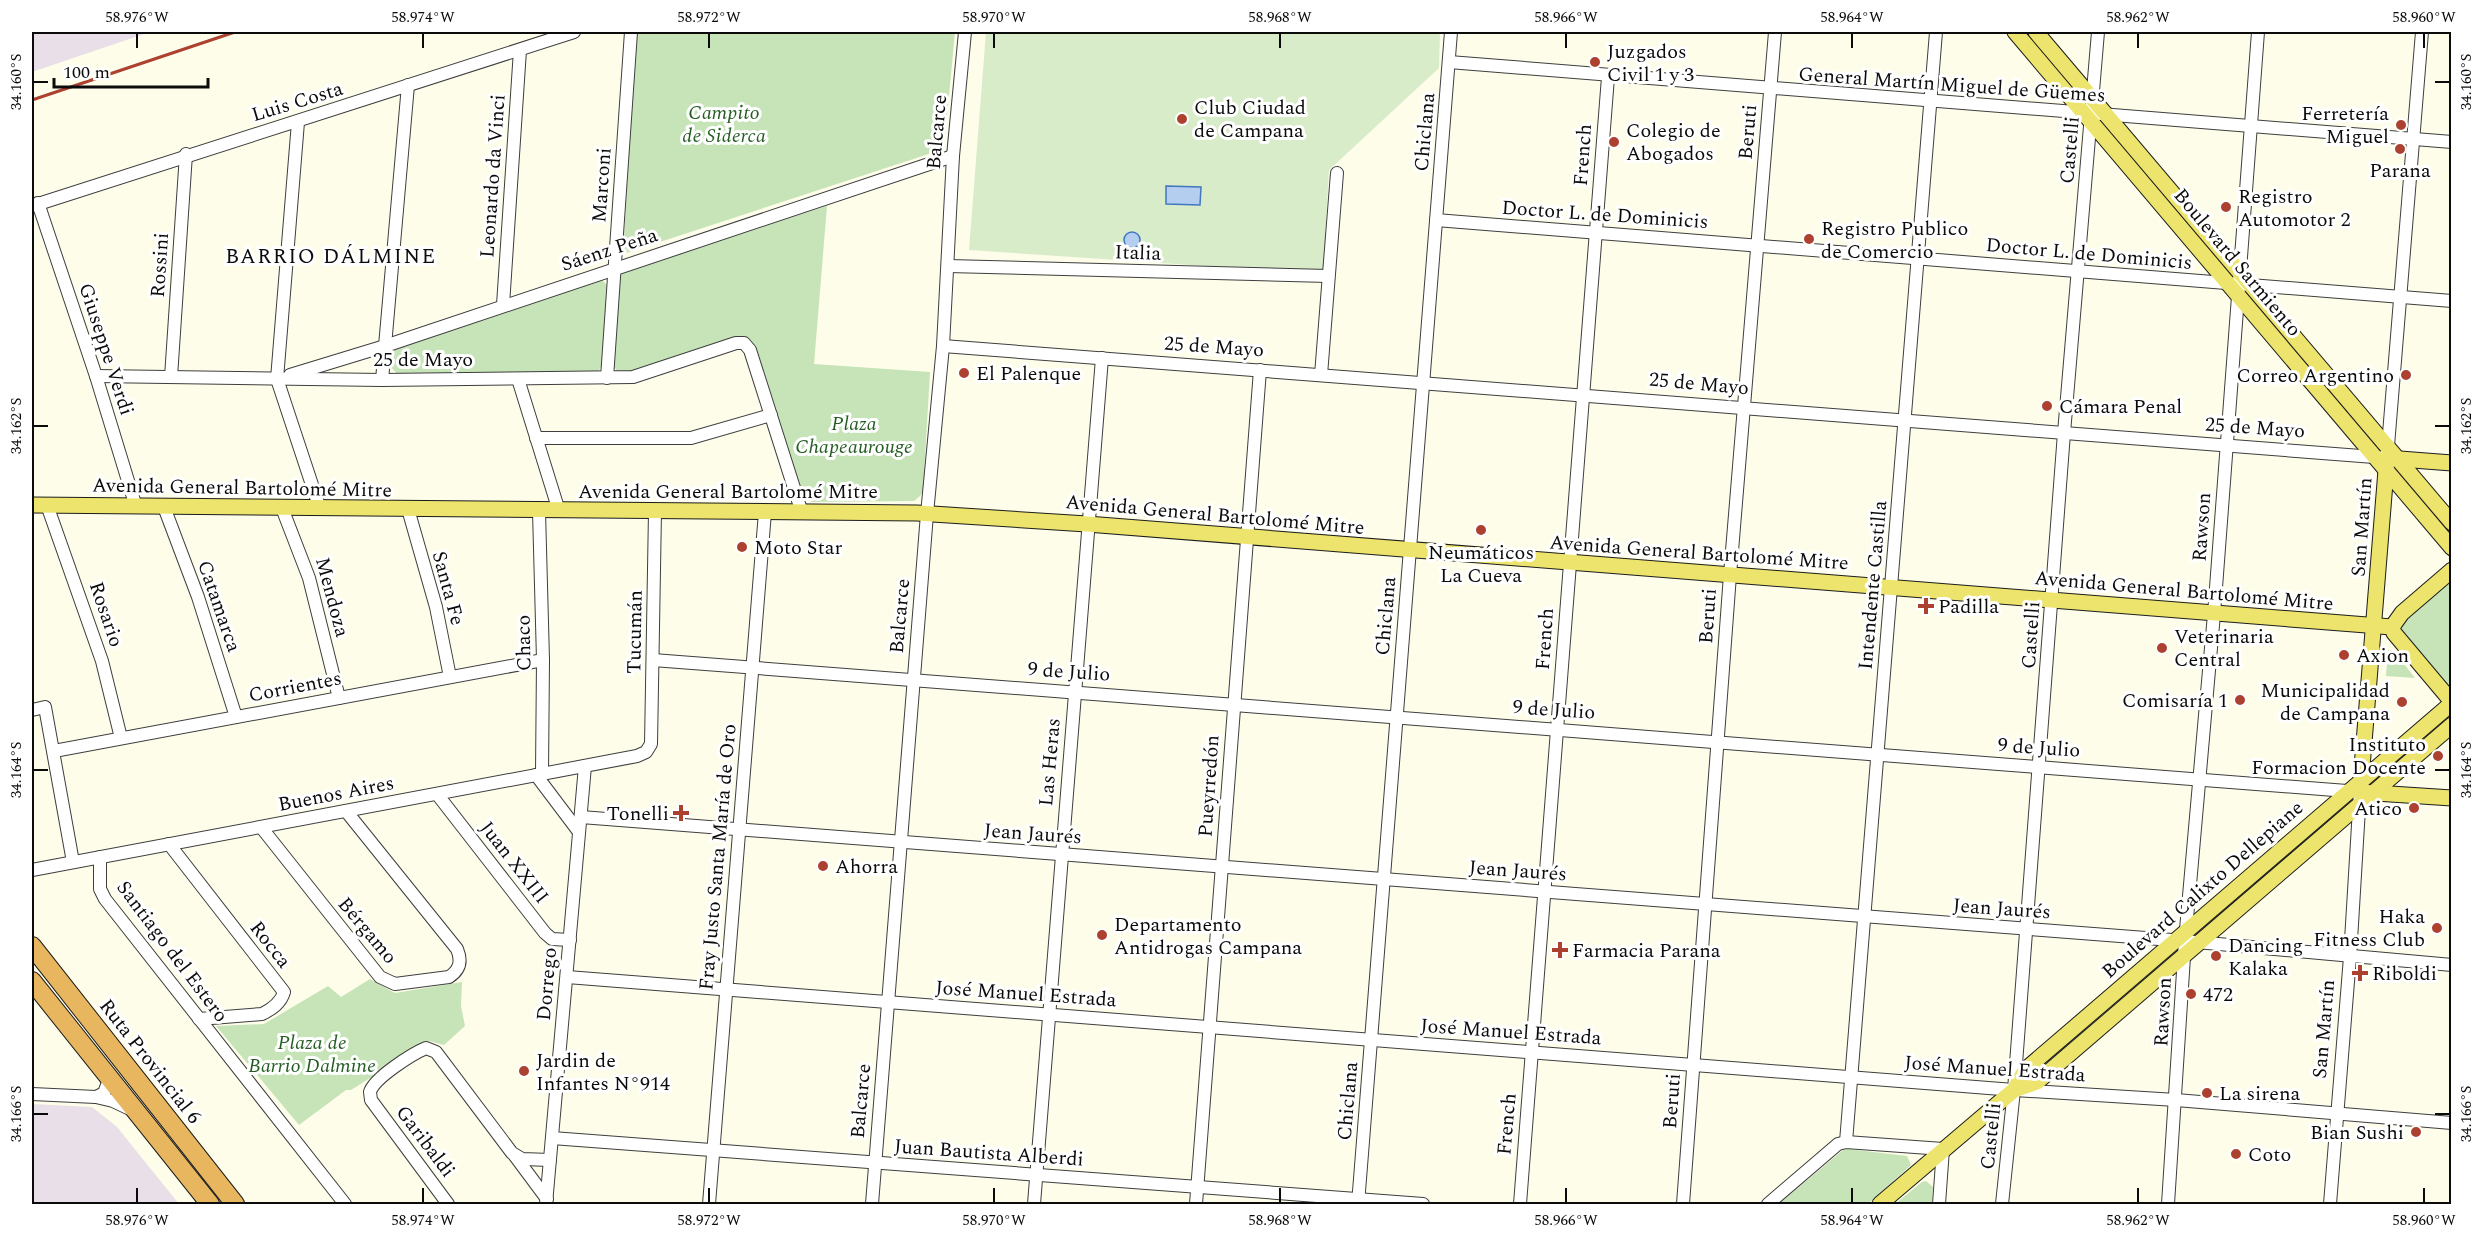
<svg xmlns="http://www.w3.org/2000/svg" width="2483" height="1236" viewBox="0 0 2483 1236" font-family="Spectral,serif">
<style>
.industrial{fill:#e9dfe8}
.green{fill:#c7e4b8}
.pitch{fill:#d9ecc9}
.water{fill:#b4cef0;stroke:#4277c0;stroke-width:1.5}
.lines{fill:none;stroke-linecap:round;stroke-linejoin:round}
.minor-casing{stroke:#3e3e3e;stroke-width:14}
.major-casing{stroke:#1c1c1c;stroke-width:17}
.highway-casing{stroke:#1c1c1c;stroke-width:20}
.minor{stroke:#fff;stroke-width:12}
.major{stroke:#ece46c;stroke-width:15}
.highway{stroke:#e7b65f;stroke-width:18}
.rail{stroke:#ad4130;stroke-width:3}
.ticks{fill:none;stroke:#0b0b0b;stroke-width:2}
.poi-dot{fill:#ad4130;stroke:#fff;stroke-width:2}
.labels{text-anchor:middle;stroke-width:6;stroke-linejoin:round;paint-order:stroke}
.poi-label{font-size:20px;fill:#0b0b0b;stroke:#fff;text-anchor:start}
.street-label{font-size:20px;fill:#0b0b0b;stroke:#fff}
.park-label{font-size:20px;font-style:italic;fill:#245c22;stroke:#fff}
.neighbourhood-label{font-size:21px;letter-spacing:1.5px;fill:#0b0b0b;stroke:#fff}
.neatline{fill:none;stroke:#0b0b0b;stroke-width:2}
.ticks-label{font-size:15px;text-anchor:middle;fill:#0b0b0b}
</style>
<rect width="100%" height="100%" fill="#fdfdea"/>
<!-- industrial -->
<g class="industrial">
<path d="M 32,32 L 150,32 L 32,72 Z"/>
<path d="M 32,1104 L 92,1107 L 117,1127 L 179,1204 L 32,1204 Z"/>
</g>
<!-- green -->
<g class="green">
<path d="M 636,32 L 955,32 L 944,149 L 623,254 Z"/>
<path d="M 2109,128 L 2223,262 L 2222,264 L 2220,265 L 2106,131 Z"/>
<path d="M 827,206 L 814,364 L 930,372 L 923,491 L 920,496 L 914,501 L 811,502 L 800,488 L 757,349 L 751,342 L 744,338 L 634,373 L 620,374 L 613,366 L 620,274 L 627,269 Z"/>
<path d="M 601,279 L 609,287 L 603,363 L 598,372 L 398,374 C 389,368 388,360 393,350 Z"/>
<path d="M 2257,302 L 2371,437 L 2370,439 L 2368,439 L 2254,305 Z"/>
<path d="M 2451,580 L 2451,694 L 2404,635 L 2401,628 L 2403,622 Z"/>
<path d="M 2388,650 L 2393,650 L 2415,678 L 2386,676 Z"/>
<path d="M 2328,815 L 2333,821 L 2212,926 L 2207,920 Z"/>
<path d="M 2154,965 L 2160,971 L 2053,1064 L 2048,1057 Z"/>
<path d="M 370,979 L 395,993 L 462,982 L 461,1006 L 465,1026 L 444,1045 L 429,1041 L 351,1090 L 346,1090 L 299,1125 L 216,1026 L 264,1024 L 328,986 L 341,997 Z"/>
<path d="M 1848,1149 L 1907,1156 L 1911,1165 L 1868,1204 L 1779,1204 L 1843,1150 Z"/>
<path d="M 1926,1181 L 1933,1187 L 1932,1204 L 1895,1204 L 1922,1182 Z"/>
</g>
<!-- pitch -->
<path class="pitch" d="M 986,32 L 1440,32 L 1439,68 L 1329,170 L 1323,274 L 969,250 Z"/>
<!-- water -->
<g class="water">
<path d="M 1166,186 L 1201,187 L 1200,205 L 1166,204 Z"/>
<circle cx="1132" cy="240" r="8"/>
</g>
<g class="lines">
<defs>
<g id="minor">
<path d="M 1449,62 L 2452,142"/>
<path d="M 298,122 L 277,379 L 320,509"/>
<path d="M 38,203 L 96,376 L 136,507"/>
<path d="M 32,206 L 574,32"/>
<path d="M 1436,220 L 2452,301"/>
<path d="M 948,266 L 1328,276"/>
<path d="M 503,305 L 520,50"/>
<path d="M 943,346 L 2387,458 L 2422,32"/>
<path d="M 290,375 L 385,346 L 953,156"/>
<path d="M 1321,375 L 1337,173"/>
<path d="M 96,376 L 382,380 L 633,377 L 736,343 L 744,343 L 750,350 L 802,513"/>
<path d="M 171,377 L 186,154"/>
<path d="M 607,378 L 631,32"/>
<path d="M 518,379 L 559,511"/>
<path d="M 382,380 L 408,85"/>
<path d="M 536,438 L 691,438 L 771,415"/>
<path d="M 47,505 L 102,661 L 121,738"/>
<path d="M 164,507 L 198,597 L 236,717"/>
<path d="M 282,508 L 309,578 L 339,698"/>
<path d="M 408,509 L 436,607 L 450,677"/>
<path d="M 539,511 L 543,660 L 542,774"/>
<path d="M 653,660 L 2360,792 L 2350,957 L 2330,1204"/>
<path d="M 32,710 L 45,707 L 73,862"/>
<path d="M 54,751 L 543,660"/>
<path d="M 536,775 L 579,832"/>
<path d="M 437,794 L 545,933 L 552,939 L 570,940"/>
<path d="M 581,817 L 2185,941 L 2452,965"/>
<path d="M 261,827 L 380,977 L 395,984 L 449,977 C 460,970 462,961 457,949 L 346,811"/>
<path d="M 169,844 L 284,992 C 281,1003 272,1009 262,1014 L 199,1019"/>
<path d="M 100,857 L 100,889 L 105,899 L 345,1204"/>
<path d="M 32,870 L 637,756 L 646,752 L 651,744 L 655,511"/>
<path d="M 567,977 L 2014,1090 L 2176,1100 L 2452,1123"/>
<path d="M 32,1094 L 96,1097 L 104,1093 L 110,1077"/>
<path d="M 96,1097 L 113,1101 L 132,1110"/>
<path d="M 552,1138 L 1423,1204"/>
<path d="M 1846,1142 L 1936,32"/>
<path d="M 515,1156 L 547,1199"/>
<path d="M 448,1204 L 371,1100 L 370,1092 C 374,1078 412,1054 426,1048 L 436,1052 L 512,1153 L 522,1159 L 550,1160"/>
<path d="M 546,1204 L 585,766"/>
<path d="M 709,1204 L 765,512"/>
<path d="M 872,1204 L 927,514 L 943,346 L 953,156 L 965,32"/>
<path d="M 1034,1204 L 1102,358"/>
<path d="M 1196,1204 L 1260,370"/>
<path d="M 1358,1204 L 1451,32"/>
<path d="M 1520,1204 L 1608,77"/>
<path d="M 1683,1204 L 1730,575 L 1775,32"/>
<path d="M 1768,1204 L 1838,1144 L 1846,1142 L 1943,1149 L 1939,1204"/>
<path d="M 2002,1204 L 2014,1090 L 2064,433 L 2098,32"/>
<path d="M 2168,1204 L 2185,941 L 2214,614 L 2258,32"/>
</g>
<g id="major">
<path d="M 2015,32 L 2452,548"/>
<path d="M 2036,32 L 2452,523"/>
<path d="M 2452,463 L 2387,458 L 2360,792 L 2452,798"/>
<path d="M 32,505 L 917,513 L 1087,524 L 2392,627"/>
<path d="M 2452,570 L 2402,613 L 2392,627 L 2394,633 L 2452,702"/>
<path d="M 2014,1090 L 2037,1082 L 2452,725"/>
<path d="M 1880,1204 L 2014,1090 L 2025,1070 L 2452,703"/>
</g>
<g id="highway">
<path d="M 32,946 L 235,1204"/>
<path d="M 32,981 L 210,1204"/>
</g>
</defs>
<!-- minor casing -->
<use href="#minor" class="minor-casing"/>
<!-- major casing -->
<use href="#major" class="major-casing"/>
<!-- highway casing -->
<use href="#highway" class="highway-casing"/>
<!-- minor -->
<use href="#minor" class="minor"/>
<!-- major -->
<use href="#major" class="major"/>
<!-- highway -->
<use href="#highway" class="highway"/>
<!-- rail -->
<path class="rail" d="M 32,100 L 235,32"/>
</g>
<!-- ticks -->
<path class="ticks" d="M 137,33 L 137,48M 423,33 L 423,48M 709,33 L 709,48M 994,33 L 994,48M 1280,33 L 1280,48M 1566,33 L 1566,48M 1852,33 L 1852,48M 2138,33 L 2138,48M 2424,33 L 2424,48M 33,82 L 48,82M 2435,82 L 2450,82M 33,426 L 48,426M 2435,426 L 2450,426M 33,770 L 48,770M 2435,770 L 2450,770M 33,1114 L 48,1114M 2435,1114 L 2450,1114M 137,1188 L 137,1203M 423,1188 L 423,1203M 709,1188 L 709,1203M 994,1188 L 994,1203M 1280,1188 L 1280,1203M 1566,1188 L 1566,1203M 1852,1188 L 1852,1203M 2138,1188 L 2138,1203M 2424,1188 L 2424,1203"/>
<!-- markers -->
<g class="poi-dot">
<circle cx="1595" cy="62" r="6"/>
<circle cx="1182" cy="119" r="6"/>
<circle cx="2401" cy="125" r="6"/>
<circle cx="1614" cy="142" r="6"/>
<circle cx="2400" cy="149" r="6"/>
<circle cx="2226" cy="207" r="6"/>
<circle cx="1809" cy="239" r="6"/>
<circle cx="964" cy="373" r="6"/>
<circle cx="2406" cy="375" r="6"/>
<circle cx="2047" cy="406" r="6"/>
<circle cx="1481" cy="530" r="6"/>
<circle cx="742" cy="547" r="6"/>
<path d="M1923 597h6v6h6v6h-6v6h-6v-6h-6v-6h6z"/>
<circle cx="2162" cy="648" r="6"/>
<circle cx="2344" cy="655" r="6"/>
<circle cx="2240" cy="700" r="6"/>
<circle cx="2402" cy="702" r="6"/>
<circle cx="2438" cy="756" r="6"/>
<circle cx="2414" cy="808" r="6"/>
<path d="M678 804h6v6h6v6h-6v6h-6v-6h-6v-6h6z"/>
<circle cx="823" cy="866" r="6"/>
<circle cx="2437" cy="928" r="6"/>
<circle cx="1102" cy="935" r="6"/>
<path d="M1557 941h6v6h6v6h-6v6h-6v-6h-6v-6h6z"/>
<circle cx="2216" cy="956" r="6"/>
<path d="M2357 964h6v6h6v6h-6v6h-6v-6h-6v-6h6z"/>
<circle cx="2191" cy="994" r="6"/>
<circle cx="524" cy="1071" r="6"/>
<circle cx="2207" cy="1093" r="6"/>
<circle cx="2416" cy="1132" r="6"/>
<circle cx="2236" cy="1154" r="6"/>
</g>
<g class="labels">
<!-- poi labels -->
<g class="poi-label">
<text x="1607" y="58">Juzgados<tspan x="1607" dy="23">Civil 1 y 3</tspan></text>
<text x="1194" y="114">Club Ciudad<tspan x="1194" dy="23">de Campana</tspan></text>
<text x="2389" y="120" text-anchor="end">Ferretería<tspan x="2389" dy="23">Miguel</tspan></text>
<text x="1626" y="137">Colegio de<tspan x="1626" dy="23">Abogados</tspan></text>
<text x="2400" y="177" text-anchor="middle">Parana</text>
<text x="2238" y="203">Registro<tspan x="2238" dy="23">Automotor 2</tspan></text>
<text x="1821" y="235">Registro Publico<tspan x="1821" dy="23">de Comercio</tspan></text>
<text x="976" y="380">El Palenque</text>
<text x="2394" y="382" text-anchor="end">Correo Argentino</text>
<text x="2059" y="413">Cámara Penal</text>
<text x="754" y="554">Moto Star</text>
<text x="1481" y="559" text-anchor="middle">Neumáticos<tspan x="1481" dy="23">La Cueva</tspan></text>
<text x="1938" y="613">Padilla</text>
<text x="2174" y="643">Veterinaria<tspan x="2174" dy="23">Central</tspan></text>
<text x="2356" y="662">Axion</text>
<text x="2390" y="697" text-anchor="end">Municipalidad<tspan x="2390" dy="23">de Campana</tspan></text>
<text x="2228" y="707" text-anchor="end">Comisaría 1</text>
<text x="2426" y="751" text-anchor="end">Instituto<tspan x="2426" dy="23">Formacion Docente</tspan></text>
<text x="2402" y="815" text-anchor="end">Atico</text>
<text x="669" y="820" text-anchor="end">Tonelli</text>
<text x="835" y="873">Ahorra</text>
<text x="2425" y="923" text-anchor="end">Haka<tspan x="2425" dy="23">Fitness Club</tspan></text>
<text x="1114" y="931">Departamento<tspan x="1114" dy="23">Antidrogas Campana</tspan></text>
<text x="2228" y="952">Dancing<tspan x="2228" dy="23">Kalaka</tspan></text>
<text x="1572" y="957">Farmacia Parana</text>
<text x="2372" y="980">Riboldi</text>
<text x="2203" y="1001">472</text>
<text x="536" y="1067">Jardin de<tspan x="536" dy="23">Infantes N°914</tspan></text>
<text x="2219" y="1100">La sirena</text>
<text x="2404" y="1139" text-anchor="end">Bian Sushi</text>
<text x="2248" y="1161">Coto</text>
</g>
<!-- street labels -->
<g class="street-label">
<text transform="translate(1952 84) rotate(4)" y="7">General Martín Miguel de Güemes</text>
<text transform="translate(297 101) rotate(-17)" y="7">Luis Costa</text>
<text transform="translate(936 132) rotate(-85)" y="7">Balcarce</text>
<text transform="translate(1424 132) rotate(-85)" y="7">Chiclana</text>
<text transform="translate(1747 132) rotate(-85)" y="7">Beruti</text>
<text transform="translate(2069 150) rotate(-85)" y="7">Castelli</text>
<text transform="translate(1582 155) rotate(-86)" y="7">French</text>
<text transform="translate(492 176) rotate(-86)" y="7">Leonardo da Vinci</text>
<text transform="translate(601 185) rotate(-86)" y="7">Marconi</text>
<text transform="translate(1605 214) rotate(4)" y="7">Doctor L. de Dominicis</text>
<text transform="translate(609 249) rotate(-18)" y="7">Sáenz Peña</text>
<text transform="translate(1138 252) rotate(2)" y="7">Italia</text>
<text transform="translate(2089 253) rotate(5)" y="7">Doctor L. de Dominicis</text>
<text transform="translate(2238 262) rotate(50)" y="7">Boulevard Sarmiento</text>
<text transform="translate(159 265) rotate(-86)" y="7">Rossini</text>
<text transform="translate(1214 346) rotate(4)" y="7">25 de Mayo</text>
<text transform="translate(107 349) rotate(72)" y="7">Giuseppe Verdi</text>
<text x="423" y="366">25 de Mayo</text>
<text transform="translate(1699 383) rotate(5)" y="7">25 de Mayo</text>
<text transform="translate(2255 427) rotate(4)" y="7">25 de Mayo</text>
<text transform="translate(242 487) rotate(1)" y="7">Avenida General Bartolomé Mitre</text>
<text x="728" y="498">Avenida General Bartolomé Mitre</text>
<text transform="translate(1215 514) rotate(5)" y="7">Avenida General Bartolomé Mitre</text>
<text transform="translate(2201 527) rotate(-86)" y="7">Rawson</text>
<text transform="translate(2361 527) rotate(-86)" y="7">San Martín</text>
<text transform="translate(1699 552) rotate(4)" y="7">Avenida General Bartolomé Mitre</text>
<text transform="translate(1872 585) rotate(-85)" y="7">Intendente Castilla</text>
<text transform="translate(449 588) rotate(75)" y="7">Santa Fe</text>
<text transform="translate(2184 590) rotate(5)" y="7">Avenida General Bartolomé Mitre</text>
<text transform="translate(333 597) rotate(75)" y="7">Mendoza</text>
<text transform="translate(220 606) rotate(71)" y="7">Catamarca</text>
<text transform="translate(107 614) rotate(71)" y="7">Rosario</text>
<text transform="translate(899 616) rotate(-85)" y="7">Balcarce</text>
<text transform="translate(1385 616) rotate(-85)" y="7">Chiclana</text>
<text transform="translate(1707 616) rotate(-86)" y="7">Beruti</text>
<text transform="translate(634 632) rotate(-89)" y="7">Tucumán</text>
<text transform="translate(2030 635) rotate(-86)" y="7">Castelli</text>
<text transform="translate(1544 639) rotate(-86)" y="7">French</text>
<text transform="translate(523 643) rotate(-91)" y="7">Chaco</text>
<text transform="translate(1069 671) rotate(4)" y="7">9 de Julio</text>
<text transform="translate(295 686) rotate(-11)" y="7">Corrientes</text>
<text transform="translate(1554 709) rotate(4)" y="7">9 de Julio</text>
<text transform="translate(2039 747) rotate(4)" y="7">9 de Julio</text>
<text transform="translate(1049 762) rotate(-85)" y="7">Las Heras</text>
<text transform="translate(1208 786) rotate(-86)" y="7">Pueyrredón</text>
<text transform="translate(336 793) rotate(-11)" y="7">Buenos Aires</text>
<text transform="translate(1033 833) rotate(4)" y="7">Jean Jaurés</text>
<text transform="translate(717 857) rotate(-85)" y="7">Fray Justo Santa María de Oro</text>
<text transform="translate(515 862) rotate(52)" y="7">Juan XXIII</text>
<text transform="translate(1518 870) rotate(4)" y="7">Jean Jaurés</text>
<text transform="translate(2202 889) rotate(-41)" y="7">Boulevard Calixto Dellepiane</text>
<text transform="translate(2002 908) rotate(4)" y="7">Jean Jaurés</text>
<text transform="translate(368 930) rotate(50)" y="7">Bérgamo</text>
<text transform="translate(271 944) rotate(52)" y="7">Rocca</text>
<text transform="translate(173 951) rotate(53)" y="7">Santiago del Estero</text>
<text transform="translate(546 984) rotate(-85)" y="7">Dorrego</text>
<text transform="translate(1026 993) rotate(4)" y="7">José Manuel Estrada</text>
<text transform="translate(2162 1012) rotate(-87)" y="7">Rawson</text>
<text transform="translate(2323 1029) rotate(-85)" y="7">San Martín</text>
<text transform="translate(1511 1031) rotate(4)" y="7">José Manuel Estrada</text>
<text transform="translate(151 1061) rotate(52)" y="7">Ruta Provincial 6</text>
<text transform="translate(1995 1068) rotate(4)" y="7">José Manuel Estrada</text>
<text transform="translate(860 1101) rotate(-85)" y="7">Balcarce</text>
<text transform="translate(1347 1101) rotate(-85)" y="7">Chiclana</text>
<text transform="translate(1671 1101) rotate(-86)" y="7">Beruti</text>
<text transform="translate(1506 1124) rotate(-85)" y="7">French</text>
<text transform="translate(1990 1136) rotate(-84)" y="7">Castelli</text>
<text transform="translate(426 1141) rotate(53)" y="7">Garibaldi</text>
<text transform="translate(989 1152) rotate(4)" y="7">Juan Bautista Alberdi</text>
</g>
<!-- park labels -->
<g class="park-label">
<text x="724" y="119">Campito<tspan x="724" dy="23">de Siderca</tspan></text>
<text x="854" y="430">Plaza<tspan x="854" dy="23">Chapeaurouge</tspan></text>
<text x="312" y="1049">Plaza de<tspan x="312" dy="23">Barrio Dalmine</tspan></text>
</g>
<!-- neighbourhood labels -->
<g class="neighbourhood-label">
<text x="331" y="263">BARRIO DÁLMINE</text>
</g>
</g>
<!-- border -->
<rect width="2483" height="1236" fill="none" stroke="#ffffff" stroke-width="66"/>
<!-- scale -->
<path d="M54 78v9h154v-9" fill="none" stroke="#0b0b0b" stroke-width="3"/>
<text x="63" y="78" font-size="18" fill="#0b0b0b" stroke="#ffffff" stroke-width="4.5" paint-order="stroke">100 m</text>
<rect x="33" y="33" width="2417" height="1170" class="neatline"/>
<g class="ticks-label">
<text x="137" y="22">58.976°W</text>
<text x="423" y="22">58.974°W</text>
<text x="709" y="22">58.972°W</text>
<text x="994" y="22">58.970°W</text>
<text x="1280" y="22">58.968°W</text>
<text x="1566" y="22">58.966°W</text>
<text x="1852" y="22">58.964°W</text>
<text x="2138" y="22">58.962°W</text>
<text x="2424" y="22">58.960°W</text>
<text transform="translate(16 82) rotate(-90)" y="5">34.160°S</text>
<text transform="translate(2466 82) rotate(-90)" y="5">34.160°S</text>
<text transform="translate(16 426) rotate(-90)" y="5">34.162°S</text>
<text transform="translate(2466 426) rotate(-90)" y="5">34.162°S</text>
<text transform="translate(16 770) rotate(-90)" y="5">34.164°S</text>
<text transform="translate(2466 770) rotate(-90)" y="5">34.164°S</text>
<text transform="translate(16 1114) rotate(-90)" y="5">34.166°S</text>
<text transform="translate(2466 1114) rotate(-90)" y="5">34.166°S</text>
<text x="137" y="1225">58.976°W</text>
<text x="423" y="1225">58.974°W</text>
<text x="709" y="1225">58.972°W</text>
<text x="994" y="1225">58.970°W</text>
<text x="1280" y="1225">58.968°W</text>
<text x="1566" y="1225">58.966°W</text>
<text x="1852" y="1225">58.964°W</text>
<text x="2138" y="1225">58.962°W</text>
<text x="2424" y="1225">58.960°W</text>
</g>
</svg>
